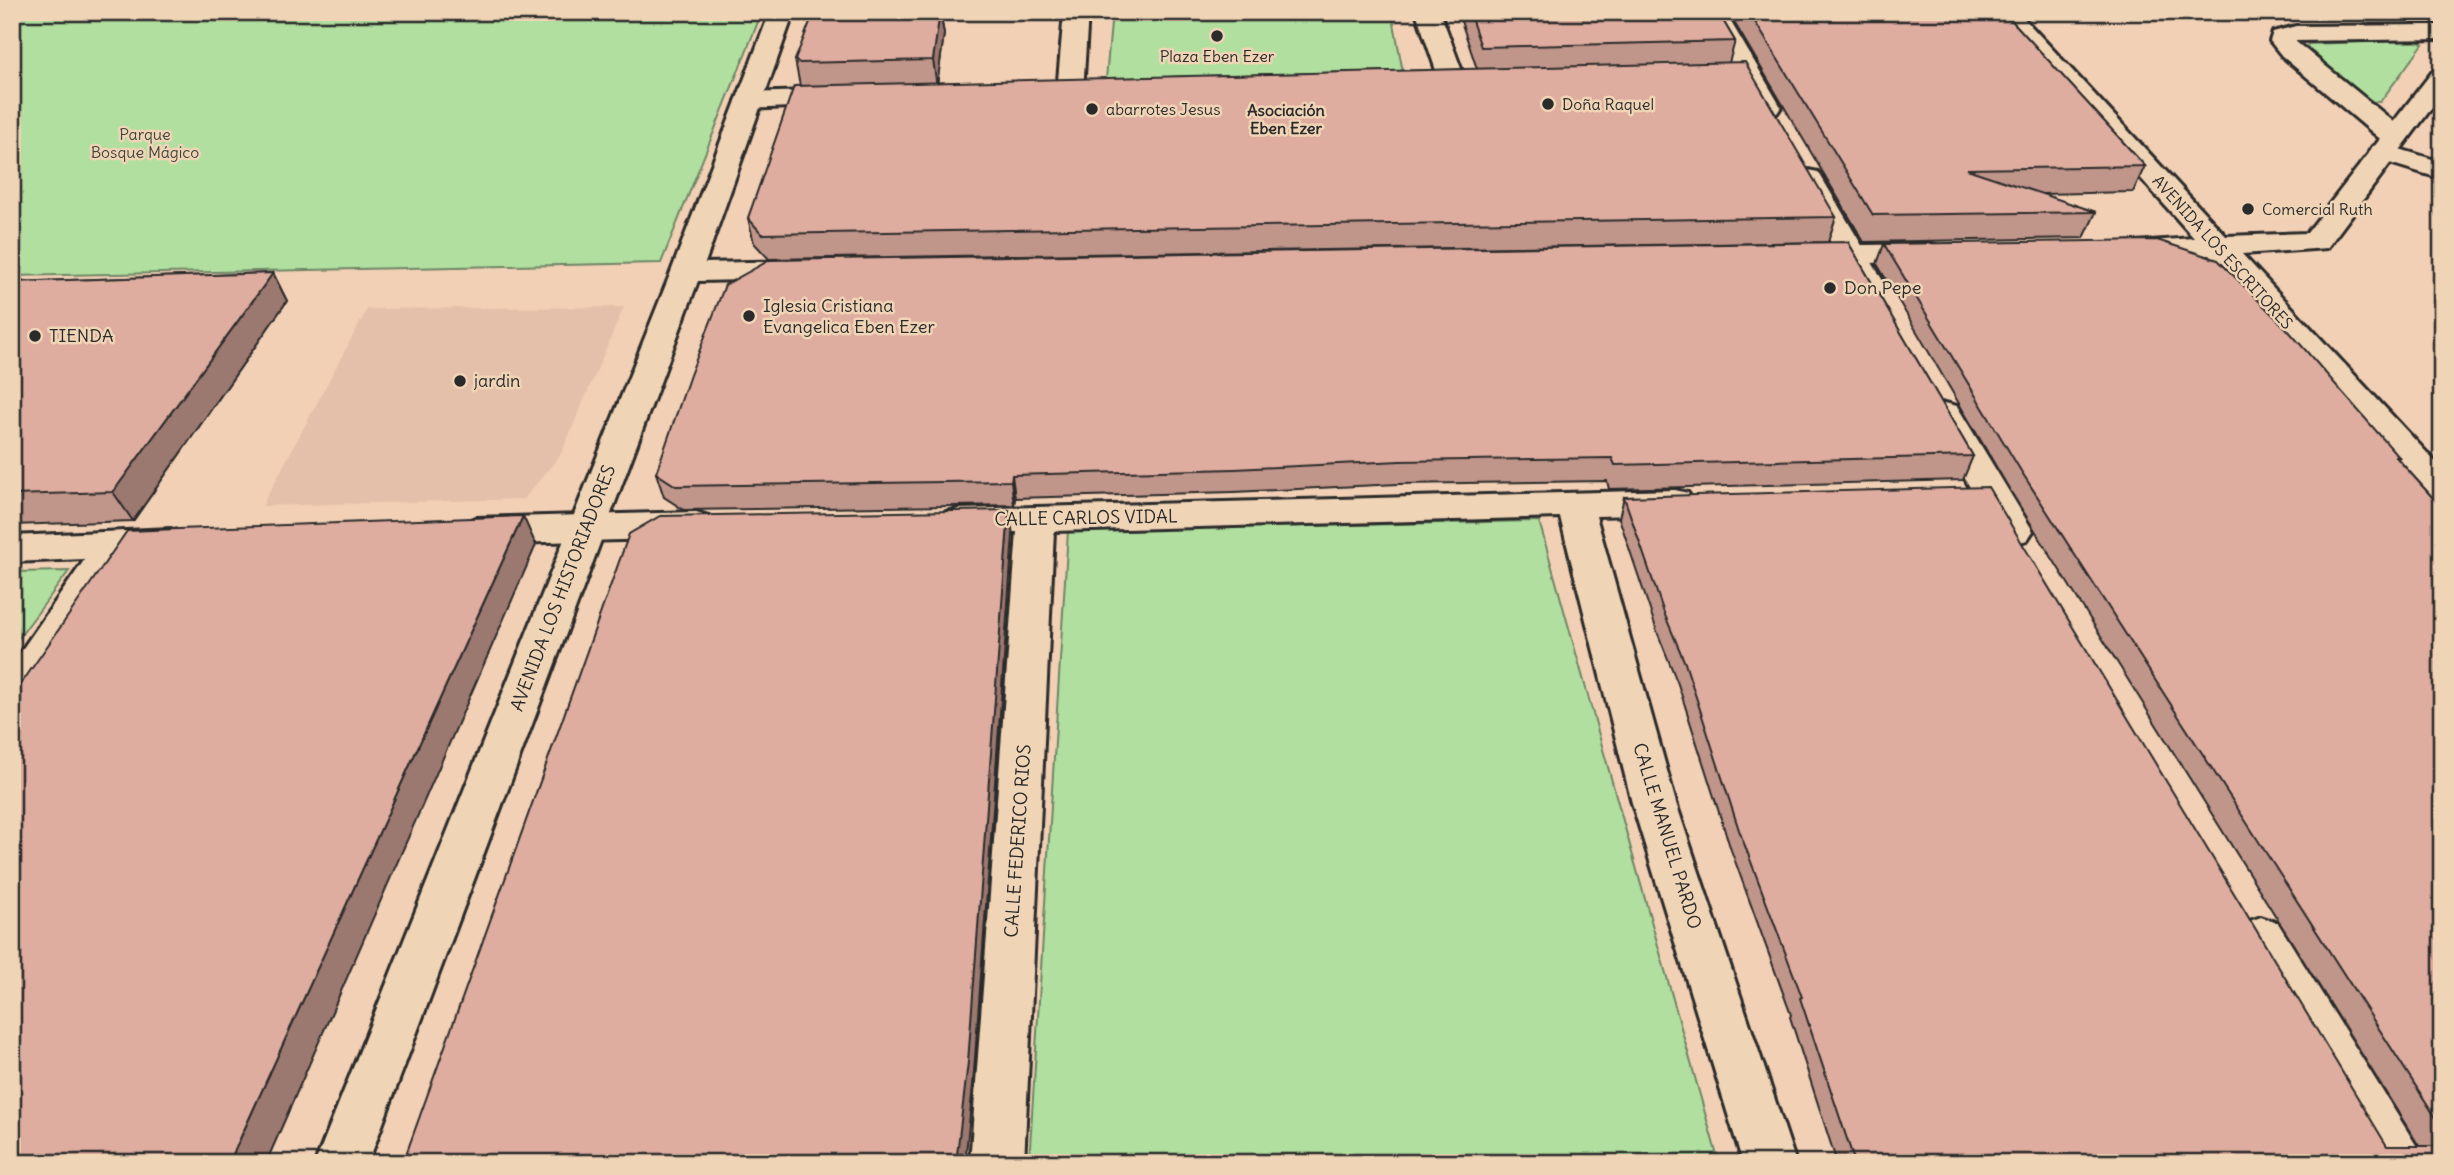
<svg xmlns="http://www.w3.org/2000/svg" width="2454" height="1175" viewBox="0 0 2454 1175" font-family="Delius,sans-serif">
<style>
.built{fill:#e4c0aa}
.green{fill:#b0df9f;stroke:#6e8565;stroke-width:2}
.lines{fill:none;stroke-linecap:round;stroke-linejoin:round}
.minor-casing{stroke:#2b2b2b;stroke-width:6}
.tertiary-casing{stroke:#2b2b2b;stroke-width:6}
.minor{fill:#f0d4b6;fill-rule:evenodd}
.tertiary{fill:#f0d4b6;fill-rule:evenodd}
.wall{fill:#c0958a;stroke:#2b2b2b;stroke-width:2}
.shaded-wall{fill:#9c7970;stroke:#2b2b2b;stroke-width:2}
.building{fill:#dfada0;stroke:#2b2b2b;stroke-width:2}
.poi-dot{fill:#2b2b2b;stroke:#f0d4b6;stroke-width:2.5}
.labels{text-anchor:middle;stroke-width:5;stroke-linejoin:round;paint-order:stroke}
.far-poi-label{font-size:16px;fill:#2b2b2b;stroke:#f0d4b6;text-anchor:start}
.far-neighbourhood-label{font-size:16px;font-weight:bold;fill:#2b2b2b;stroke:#f0d4b6}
.far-park-label{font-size:16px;fill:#3f463c;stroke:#f0d4b6}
.far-street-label{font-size:16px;fill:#2b2b2b;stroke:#f0d4b6}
.poi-label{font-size:18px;fill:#2b2b2b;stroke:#f0d4b6;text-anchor:start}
.street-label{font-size:18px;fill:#2b2b2b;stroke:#f0d4b6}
</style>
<rect width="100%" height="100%" fill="#f2d0b5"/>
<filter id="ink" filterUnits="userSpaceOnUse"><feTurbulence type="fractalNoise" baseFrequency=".0143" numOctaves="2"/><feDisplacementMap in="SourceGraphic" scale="14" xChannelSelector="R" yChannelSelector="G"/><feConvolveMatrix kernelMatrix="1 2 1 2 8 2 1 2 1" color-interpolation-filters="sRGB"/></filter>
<g filter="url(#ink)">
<!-- built -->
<path class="built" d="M 624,307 L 561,454 L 524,499 L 262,506 L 367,309 Z"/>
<!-- green -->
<g class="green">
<path d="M 12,12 L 762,12 L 661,263 L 12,276 Z"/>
<path d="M 1112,12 L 1392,12 L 1403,73 L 1106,79 Z"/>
<path d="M 2414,40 L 2423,44 L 2380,102 L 2367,101 L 2306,46 L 2309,44 Z"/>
<path d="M 1539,521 L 1719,1163 L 1029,1163 L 1068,531 Z"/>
<path d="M 69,571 L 12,647 L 12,572 Z"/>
</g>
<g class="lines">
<defs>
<g id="minor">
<path d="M 1064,12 L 1088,12 L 1083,92 L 1079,97 L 1070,100 L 1061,97 L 1057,92 Z"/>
<path d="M 1416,12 L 1440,12 L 1466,82 L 1462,87 L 1453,90 L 1444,87 L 1440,82 Z"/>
<path d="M 1701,12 L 1725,12 L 1781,107 L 1777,113 L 1768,115 L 1759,113 Z"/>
<path d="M 2442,25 L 2442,39 L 2295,41 L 2405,131 L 2409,137 L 2405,143 L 2395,145 L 2385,143 L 2282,56 L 2270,41 L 2273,32 L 2296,26 Z"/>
<path d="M 841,90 L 850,92 L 854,98 L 850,104 L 749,109 L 740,107 L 736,101 L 740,95 L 749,93 Z"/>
<path d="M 2383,144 L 2442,162 L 2442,179 L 2373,158 L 2369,152 L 2373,146 Z"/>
<path d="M 1808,170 L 1818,172 L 1822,178 L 1886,286 L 1882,293 L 1871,295 L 1860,293 L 1856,286 L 1794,178 L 1798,172 Z"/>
<path d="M 1945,403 L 1957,406 L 2033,531 L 2027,540 L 2014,544 L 2001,540 L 1995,531 L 1928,414 L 1933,406 Z"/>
<path d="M 1675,490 L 1688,493 L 1693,502 L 1688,511 L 1675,514 L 1596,516 L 1676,803 L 1796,1163 L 1743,1163 L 1632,803 L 1560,517 L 1054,531 L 1024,1163 L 970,1163 L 1017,532 L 959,533 L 946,530 L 941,521 L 946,512 L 959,509 Z"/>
<path d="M 696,512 L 709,516 L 714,525 L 709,534 L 696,538 L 476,544 L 463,540 L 457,531 L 463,522 L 476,518 Z"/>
<path d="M 171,529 L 184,533 L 190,542 L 184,551 L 171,555 L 126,557 L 27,707 L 12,712 L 12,664 L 85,559 L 12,562 L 12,536 Z"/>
<path d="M 2261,917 L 2278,923 L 2416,1145 L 2423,1163 L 2367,1163 L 2237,938 L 2244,923 Z"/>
</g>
<g id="tertiary">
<path d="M 770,12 L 794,12 L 705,263 L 801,261 L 812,264 L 816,270 L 812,276 L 801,279 L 698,281 L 368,1163 L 315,1163 L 671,272 Z"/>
<path d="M 1993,12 L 2018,12 L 2226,236 L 2307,233 L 2433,71 L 2442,68 L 2442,94 L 2327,248 L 2242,254 L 2442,469 L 2442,503 L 2429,499 L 2210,255 L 2131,258 L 2120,255 L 2116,249 L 2120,243 L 2194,238 Z"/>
<path d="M 1931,244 L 1942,247 L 1946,253 L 1942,259 L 1931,262 L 1803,264 L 1792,261 L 1788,255 L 1792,249 L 1803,246 Z"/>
</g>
</defs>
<!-- minor casing -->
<use href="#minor" class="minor-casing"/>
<!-- tertiary casing -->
<use href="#tertiary" class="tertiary-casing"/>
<!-- minor -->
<use href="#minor" class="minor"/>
<!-- tertiary -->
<use href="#tertiary" class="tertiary"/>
</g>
<!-- wall -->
<g class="wall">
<path d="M 1460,12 L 1718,12 L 1735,41 L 1729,63 L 1836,217 L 1828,242 L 769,259 L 754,243 L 748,218 L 800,86 L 795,60 L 942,23 L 944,34 L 937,83 L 1477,69 L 1461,21 L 1461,15 Z"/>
<path d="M 1728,12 L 2004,12 L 2145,166 L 2133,192 L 2041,194 L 2096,212 L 2084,238 L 1864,242 Z"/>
<path d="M 1848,242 L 1973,456 L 1963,480 L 1609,489 L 1607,481 L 1398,484 L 1234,492 L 1015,498 L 1014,505 L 684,510 L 664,497 L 656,473 Z"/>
<path d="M 1884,244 L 2399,457 L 2398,459 L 2442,508 L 2442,1163 L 1837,1163 L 1790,1017 L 1791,1015 L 1731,850 L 1678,684 L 1658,634 L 1619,518 L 1624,497 L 2387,1146 L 2419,1146 L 2011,492 L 1877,264 Z"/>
<path d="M 273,273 L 287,301 L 133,521 L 12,525 L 12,282 Z"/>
</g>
<!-- shaded-wall -->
<g class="shaded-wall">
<path d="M 936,12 L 945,12 L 942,23 L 944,34 L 937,86 L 933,60 Z"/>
<path d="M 273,273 L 287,301 L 133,521 L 113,492 Z"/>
<path d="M 1012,475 L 1015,498 L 1014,505 L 1011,481 Z"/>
<path d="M 1009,510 L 1013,535 L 973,1085 L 965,1163 L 956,1163 Z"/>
<path d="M 523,516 L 536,545 L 266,1163 L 229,1163 Z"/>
</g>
<!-- building -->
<g class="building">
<path d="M 814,12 L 940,12 L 933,60 L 800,63 L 795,60 Z"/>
<path d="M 1469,12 L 1718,12 L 1735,41 L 1481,47 Z"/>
<path d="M 1749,12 L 2004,12 L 2145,166 L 1967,169 L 2096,212 L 1873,215 Z"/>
<path d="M 1745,62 L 1836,217 L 762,234 L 748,218 L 794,86 Z"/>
<path d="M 2157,240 L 2218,260 L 2287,329 L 2399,457 L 2396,457 L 2442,508 L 2442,1127 L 2021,471 L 1884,244 Z"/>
<path d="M 1848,242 L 1973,456 L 1615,465 L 1612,458 L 1400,461 L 1235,469 L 1012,475 L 1011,481 L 676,486 L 656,473 L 690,375 L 725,285 L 770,260 Z"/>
<path d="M 273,273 L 113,492 L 12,495 L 12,282 Z"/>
<path d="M 1988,487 L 2387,1146 L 2442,1146 L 2442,1163 L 1855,1163 L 1800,998 L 1802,997 L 1739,830 L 1685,663 L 1664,613 L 1624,497 Z"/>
<path d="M 1009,510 L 968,1062 L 956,1163 L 403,1163 L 629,534 L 660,516 Z"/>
<path d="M 523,516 L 229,1163 L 12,1163 L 12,697 L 127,531 Z"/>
</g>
</g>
<!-- markers -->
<g class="poi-dot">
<circle cx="1217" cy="36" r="7"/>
<circle cx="1548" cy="104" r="7"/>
<circle cx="1092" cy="109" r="7"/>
<circle cx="2248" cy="209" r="7"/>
<circle cx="1830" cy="288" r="7"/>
<circle cx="749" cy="316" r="7"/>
<circle cx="35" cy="336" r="7"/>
<circle cx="460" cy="381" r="7"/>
</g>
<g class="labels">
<!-- far-poi labels -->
<g class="far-poi-label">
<text x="1217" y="62" text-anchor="middle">Plaza Eben Ezer</text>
<text x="1562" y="110">Doña Raquel</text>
<text x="1106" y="115">abarrotes Jesus</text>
<text x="2262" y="215">Comercial Ruth</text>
</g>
<!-- far-neighbourhood labels -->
<g class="far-neighbourhood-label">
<text x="1286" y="116">Asociación<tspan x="1286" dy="18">Eben Ezer</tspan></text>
</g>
<!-- far-park labels -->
<g class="far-park-label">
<text x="145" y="140">Parque<tspan x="145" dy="18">Bosque Mágico</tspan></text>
</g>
<!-- far-street labels -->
<g class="far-street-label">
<text transform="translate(2223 252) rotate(48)" y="6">AVENIDA LOS ESCRITORES</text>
</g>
<!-- poi labels -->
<g class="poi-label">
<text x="1844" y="294">Don Pepe</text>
<text x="763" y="312">Iglesia Cristiana<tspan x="763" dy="21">Evangelica Eben Ezer</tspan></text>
<text x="49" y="342">TIENDA</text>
<text x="474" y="387">jardin</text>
</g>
<!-- street labels -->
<g class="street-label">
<text transform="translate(1086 518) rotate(-1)" y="6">CALLE CARLOS VIDAL</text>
<text transform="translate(563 588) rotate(-69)" y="6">AVENIDA LOS HISTORIADORES</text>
<text transform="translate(1667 836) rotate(73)" y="6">CALLE MANUEL PARDO</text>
<text transform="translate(1018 841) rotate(-86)" y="6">CALLE FEDERICO RIOS</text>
</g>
</g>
<!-- margin -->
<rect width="2454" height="1175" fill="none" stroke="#f0d4b6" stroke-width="42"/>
<rect x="21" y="21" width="2412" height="1133" fill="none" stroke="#2b2b2b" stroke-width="2.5" filter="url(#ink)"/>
</svg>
